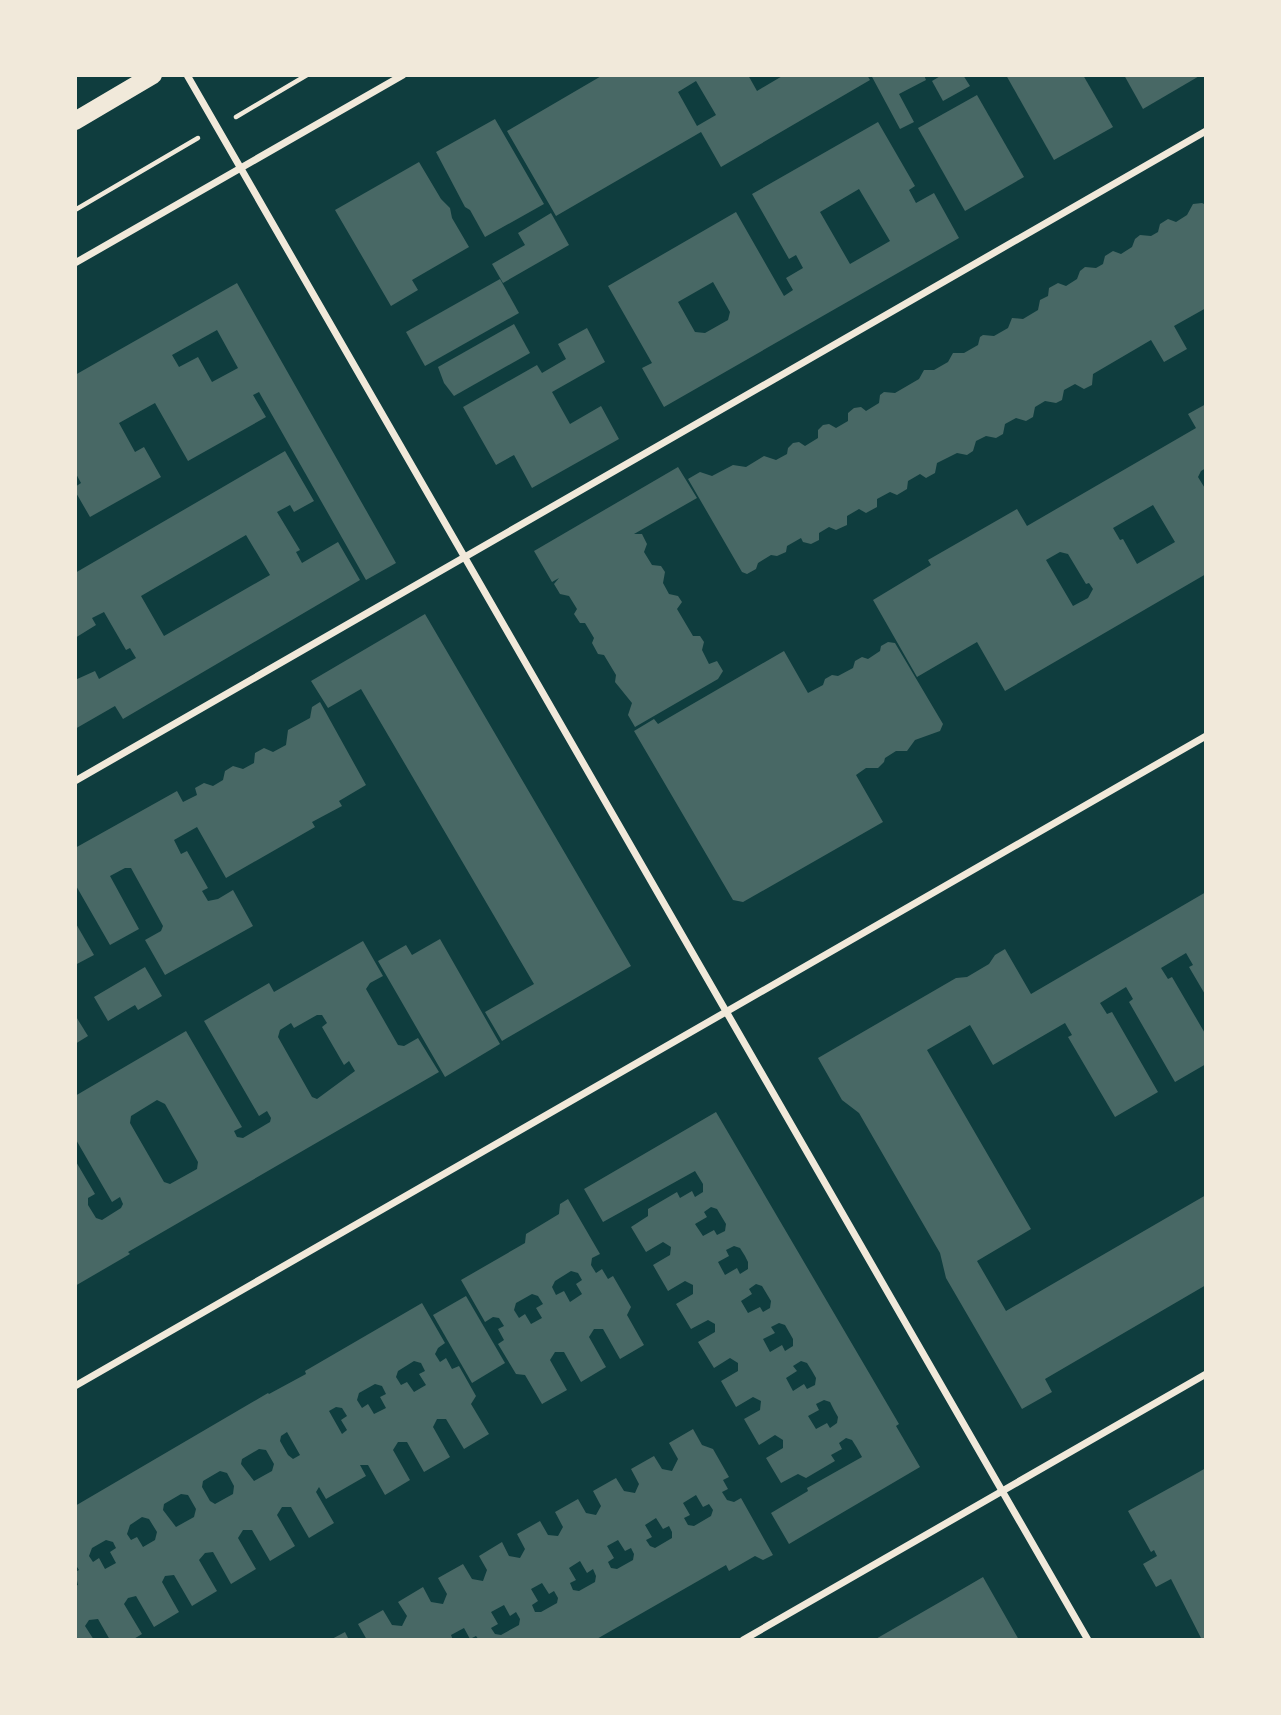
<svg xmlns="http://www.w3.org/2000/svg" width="1281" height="1715" viewBox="0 0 1281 1715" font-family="'Fira Sans',sans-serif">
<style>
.building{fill:#486865;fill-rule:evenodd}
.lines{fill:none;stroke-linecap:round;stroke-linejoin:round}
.path{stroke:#f1e9da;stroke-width:4.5}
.minor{stroke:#f1e9da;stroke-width:7}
.primary{stroke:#f1e9da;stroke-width:18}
</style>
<rect width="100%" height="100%" fill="#0f3d3e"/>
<!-- building -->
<g class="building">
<path d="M 603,75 L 748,75 L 757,91 L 784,75 L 867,75 L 870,80 L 721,167 L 701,132 L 556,216 L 507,131 ZM 696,81 L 716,115 L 697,126 L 678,92 Z"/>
<path d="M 871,75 L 924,75 L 926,80 L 899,94 L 914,122 L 900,129 Z"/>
<path d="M 942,75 L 963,75 L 970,86 L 943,101 L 932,81 Z"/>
<path d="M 1006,75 L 1083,75 L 1113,127 L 1054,160 Z"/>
<path d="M 1124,75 L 1201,75 L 1143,109 Z"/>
<path d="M 977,95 L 1024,177 L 965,211 L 918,128 Z"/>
<path d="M 495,119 L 544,204 L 485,237 L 470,210 L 465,207 L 436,152 Z"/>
<path d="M 878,122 L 915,186 L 909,190 L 916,203 L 934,193 L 959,238 L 664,407 L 642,368 L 652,363 L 608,286 L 736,212 L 784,296 L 793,290 L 786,278 L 803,268 L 796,255 L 789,259 L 752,194 ZM 859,189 L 890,241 L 850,264 L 820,212 ZM 713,282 L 730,312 L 728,320 L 705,333 L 695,332 L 678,302 Z"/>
<path d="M 419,162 L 441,199 L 450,208 L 452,218 L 469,247 L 412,280 L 418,290 L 391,306 L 335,210 Z"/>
<path d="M 1202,203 L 1206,205 L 1206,308 L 1174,326 L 1187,349 L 1164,362 L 1151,340 L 1093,374 L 1092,385 L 1084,389 L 1075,384 L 1064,390 L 1062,400 L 1056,403 L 1045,401 L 1035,407 L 1033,417 L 1026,421 L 1016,418 L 1005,424 L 1003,434 L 996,438 L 986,436 L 976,441 L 973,451 L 967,455 L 957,453 L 937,463 L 935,473 L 926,478 L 920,474 L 908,481 L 907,489 L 897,495 L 890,492 L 877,499 L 877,507 L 866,513 L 859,509 L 847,516 L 847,525 L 836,530 L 829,527 L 819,533 L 819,540 L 811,544 L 803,542 L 801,538 L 787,546 L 786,552 L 777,556 L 771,555 L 758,563 L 756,569 L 747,574 L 742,572 L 688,479 L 700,472 L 712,476 L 733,465 L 746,467 L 764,456 L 776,460 L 787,454 L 788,448 L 793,443 L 799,442 L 805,446 L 818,438 L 818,430 L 823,425 L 829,424 L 836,428 L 848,421 L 848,413 L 854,408 L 861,407 L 866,411 L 879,403 L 880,395 L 884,392 L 895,393 L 919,379 L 924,370 L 934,370 L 948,362 L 953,353 L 964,353 L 978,345 L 980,337 L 983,335 L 994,336 L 1008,328 L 1012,318 L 1023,319 L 1038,310 L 1040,300 L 1048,296 L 1049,288 L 1058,283 L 1066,286 L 1077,279 L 1080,271 L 1085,267 L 1096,268 L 1103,264 L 1105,256 L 1113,251 L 1121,254 L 1132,247 L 1135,239 L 1140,235 L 1151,236 L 1158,232 L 1160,224 L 1168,219 L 1176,222 L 1187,215 L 1193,204 Z"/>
<path d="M 551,213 L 569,245 L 503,283 L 492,264 L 525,245 L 518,233 Z"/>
<path d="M 500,279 L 519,313 L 425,366 L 406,332 Z"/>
<path d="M 237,283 L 396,563 L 366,580 L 259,392 L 253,395 L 266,417 L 188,461 L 155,403 L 119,423 L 135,452 L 144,447 L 161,477 L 90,517 L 75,491 L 75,487 L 81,483 L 75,472 L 75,375 ZM 217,330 L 238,368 L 212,382 L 198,357 L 179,367 L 172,355 Z"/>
<path d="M 514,324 L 530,353 L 454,396 L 444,383 L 438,367 Z"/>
<path d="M 587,328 L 605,362 L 552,392 L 570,424 L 601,406 L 619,439 L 532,488 L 514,455 L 496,465 L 463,407 L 537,365 L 542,373 L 566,359 L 558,344 Z"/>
<path d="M 1206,404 L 1206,468 L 1201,471 L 1198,477 L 1206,490 L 1206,574 L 1005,691 L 977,642 L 917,677 L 873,600 L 931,565 L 928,560 L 1017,509 L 1027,526 L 1196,428 L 1188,414 ZM 1153,505 L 1175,542 L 1137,564 L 1123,539 L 1120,540 L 1113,528 ZM 1060,552 L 1068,554 L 1086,584 L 1089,583 L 1093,589 L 1088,598 L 1073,606 L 1046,560 Z"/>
<path d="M 285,451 L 314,501 L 294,512 L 290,505 L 277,512 L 300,550 L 296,552 L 302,563 L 338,542 L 360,580 L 123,719 L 115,706 L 75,729 L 75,680 L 95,671 L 99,679 L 136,658 L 130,648 L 126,650 L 104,612 L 92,618 L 96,625 L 75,638 L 75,573 ZM 246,535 L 270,575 L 164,636 L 141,596 Z"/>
<path d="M 678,467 L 697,498 L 634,534 L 642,534 L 647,544 L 644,552 L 652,565 L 661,566 L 665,572 L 663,583 L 669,594 L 678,596 L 682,602 L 677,609 L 693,636 L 700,636 L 704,642 L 702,650 L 709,664 L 717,661 L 723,671 L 718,679 L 635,727 L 628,715 L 632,703 L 615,682 L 616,675 L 604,655 L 598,654 L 592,643 L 594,638 L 585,623 L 580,623 L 574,614 L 577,609 L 569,596 L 560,594 L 554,584 L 559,578 L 552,582 L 534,551 Z"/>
<path d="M 425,614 L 631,966 L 502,1041 L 485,1012 L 534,984 L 361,689 L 328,708 L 311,681 Z"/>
<path d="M 888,642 L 895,643 L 943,724 L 940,731 L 915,740 L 907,751 L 896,751 L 885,758 L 884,762 L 878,768 L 866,768 L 856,775 L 883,822 L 743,902 L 733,900 L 634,731 L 654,719 L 658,724 L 784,651 L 808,693 L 823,685 L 825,679 L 832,675 L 838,676 L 853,668 L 855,661 L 862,657 L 868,659 L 880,651 L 881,646 Z"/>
<path d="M 320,702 L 366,785 L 339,801 L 342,806 L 312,822 L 315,827 L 226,878 L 197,827 L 174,840 L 181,854 L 187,851 L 208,888 L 202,891 L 208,901 L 218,899 L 233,890 L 253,926 L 165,975 L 145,940 L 161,931 L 163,926 L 131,868 L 125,868 L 110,876 L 139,929 L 110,945 L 75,884 L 75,848 L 177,791 L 183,802 L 197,795 L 195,788 L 204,783 L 213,786 L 223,780 L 225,771 L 233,766 L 243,769 L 254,763 L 255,753 L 264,748 L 273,752 L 286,745 L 288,730 L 310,718 L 312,707 Z"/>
<path d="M 1206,892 L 1206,996 L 1189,967 L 1193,965 L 1186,953 L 1161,968 L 1168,979 L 1172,977 L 1206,1035 L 1206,1064 L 1175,1082 L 1129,1002 L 1133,999 L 1126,987 L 1100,1003 L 1107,1014 L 1112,1012 L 1158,1092 L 1115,1117 L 1068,1037 L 1072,1035 L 1065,1023 L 993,1065 L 970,1025 L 927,1050 L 1031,1229 L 977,1261 L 1006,1311 L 1206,1195 L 1206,1285 L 1045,1379 L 1052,1392 L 1022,1409 L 946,1278 L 940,1253 L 859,1113 L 842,1100 L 818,1058 L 956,978 L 967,977 L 989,964 L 995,955 L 1005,949 L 1031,994 Z"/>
<path d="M 75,922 L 94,955 L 75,965 Z"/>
<path d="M 440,939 L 500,1044 L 445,1077 L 378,961 L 406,945 L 412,955 Z"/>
<path d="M 363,941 L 383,976 L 370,983 L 366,989 L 398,1045 L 404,1046 L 418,1038 L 439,1072 L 128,1252 L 130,1254 L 75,1286 L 75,1235 L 77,1229 L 75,1226 L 75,1160 L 95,1194 L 88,1198 L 88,1205 L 96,1218 L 102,1220 L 121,1208 L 123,1204 L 120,1197 L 112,1202 L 75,1138 L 75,1096 L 186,1031 L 242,1127 L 234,1131 L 237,1137 L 243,1138 L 270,1122 L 271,1118 L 267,1111 L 259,1116 L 204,1021 L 269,983 L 274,992 ZM 317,1015 L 322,1015 L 327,1023 L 322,1027 L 344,1065 L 349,1061 L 355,1071 L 317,1099 L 312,1097 L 278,1037 L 280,1030 L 291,1023 L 294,1028 ZM 157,1100 L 165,1104 L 198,1162 L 197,1169 L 170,1184 L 164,1182 L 130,1123 L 131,1116 Z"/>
<path d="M 145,967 L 162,996 L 138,1010 L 135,1005 L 108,1021 L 94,997 Z"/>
<path d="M 75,1015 L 88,1036 L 75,1044 Z"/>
<path d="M 716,1112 L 899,1424 L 896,1426 L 920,1467 L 789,1544 L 771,1513 L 808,1491 L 807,1488 L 862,1457 L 857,1448 L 852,1440 L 846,1438 L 839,1443 L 842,1449 L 831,1455 L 835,1461 L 806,1478 L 798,1474 L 781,1483 L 766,1458 L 783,1448 L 783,1440 L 775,1435 L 759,1445 L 744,1419 L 760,1410 L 761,1401 L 753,1397 L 736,1407 L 721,1381 L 738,1371 L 738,1363 L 730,1358 L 714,1368 L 698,1342 L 715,1332 L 715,1324 L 708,1320 L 691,1329 L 676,1304 L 693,1294 L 693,1285 L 685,1281 L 668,1291 L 653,1265 L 670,1255 L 671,1247 L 663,1242 L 646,1252 L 631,1227 L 648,1216 L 648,1209 L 677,1192 L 680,1198 L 692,1191 L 695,1197 L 703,1192 L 703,1184 L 695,1171 L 603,1222 L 584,1189 ZM 711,1207 L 717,1209 L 726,1224 L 725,1231 L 717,1235 L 714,1230 L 703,1236 L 695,1224 L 707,1217 L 704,1212 ZM 734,1246 L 740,1248 L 745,1256 L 748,1262 L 748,1269 L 740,1274 L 737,1268 L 725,1275 L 718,1262 L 729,1256 L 726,1250 ZM 756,1284 L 762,1286 L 771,1301 L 770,1308 L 763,1312 L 760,1307 L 748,1313 L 741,1301 L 752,1294 L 749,1289 ZM 779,1323 L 785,1325 L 793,1339 L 793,1346 L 785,1351 L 782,1345 L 770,1352 L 763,1339 L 775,1333 L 771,1327 ZM 801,1361 L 807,1363 L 812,1371 L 816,1378 L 815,1385 L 807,1389 L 804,1384 L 793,1391 L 786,1378 L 797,1371 L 793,1366 ZM 824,1400 L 830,1402 L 834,1410 L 838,1417 L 837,1423 L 830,1428 L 827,1423 L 816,1429 L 808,1416 L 819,1410 L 816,1404 Z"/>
<path d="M 568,1199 L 600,1254 L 592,1258 L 591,1265 L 596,1273 L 602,1269 L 608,1279 L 613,1276 L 631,1307 L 627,1315 L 644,1345 L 620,1359 L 603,1329 L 594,1329 L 589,1337 L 606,1367 L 581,1382 L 564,1352 L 555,1352 L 550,1360 L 567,1390 L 542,1404 L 525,1375 L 516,1374 L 498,1344 L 504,1340 L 498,1329 L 504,1326 L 499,1318 L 493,1317 L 485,1322 L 461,1280 L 525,1243 L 526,1234 L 559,1214 L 560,1204 ZM 571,1271 L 578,1273 L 582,1280 L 576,1284 L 582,1294 L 570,1302 L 564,1291 L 556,1295 L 552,1287 L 555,1281 ZM 532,1294 L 538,1296 L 543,1304 L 536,1308 L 542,1318 L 531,1324 L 525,1314 L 519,1318 L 514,1310 L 516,1303 Z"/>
<path d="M 466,1296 L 505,1363 L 472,1383 L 433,1315 Z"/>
<path d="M 422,1303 L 445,1343 L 438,1348 L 435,1354 L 440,1362 L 446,1358 L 452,1369 L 459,1366 L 476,1396 L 471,1404 L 489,1434 L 464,1449 L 446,1419 L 437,1419 L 433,1427 L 450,1457 L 424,1472 L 407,1442 L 398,1442 L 393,1450 L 410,1480 L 385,1495 L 368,1465 L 360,1465 L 366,1476 L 326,1499 L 319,1487 L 316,1492 L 334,1523 L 309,1538 L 291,1507 L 282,1507 L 277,1515 L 295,1546 L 270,1561 L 252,1530 L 243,1530 L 238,1538 L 256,1569 L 231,1584 L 213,1552 L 205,1553 L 199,1560 L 217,1591 L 192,1606 L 174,1575 L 165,1576 L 162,1582 L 179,1612 L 154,1627 L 136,1596 L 128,1598 L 124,1604 L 142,1634 L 132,1640 L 110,1640 L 98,1619 L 89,1620 L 85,1626 L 94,1640 L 75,1640 L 75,1586 L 78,1585 L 75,1572 L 79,1570 L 75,1564 L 75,1506 L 268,1393 L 269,1394 L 306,1374 L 305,1371 ZM 414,1361 L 421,1363 L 425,1371 L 419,1374 L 426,1385 L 414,1392 L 407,1382 L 401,1385 L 396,1377 L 398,1371 ZM 375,1384 L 382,1386 L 386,1394 L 380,1397 L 386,1408 L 374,1414 L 368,1404 L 362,1408 L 357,1400 L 359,1393 ZM 336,1407 L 342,1408 L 347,1416 L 341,1420 L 347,1430 L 342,1434 L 329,1411 ZM 287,1432 L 300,1455 L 293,1459 L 288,1455 L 280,1441 L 281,1436 ZM 259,1449 L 266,1450 L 274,1464 L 272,1471 L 254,1481 L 241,1464 L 242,1459 ZM 220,1471 L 227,1473 L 234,1486 L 233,1494 L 215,1504 L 210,1501 L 202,1487 L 203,1481 ZM 181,1494 L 188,1495 L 196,1509 L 194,1517 L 176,1527 L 163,1510 L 164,1504 ZM 142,1517 L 149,1519 L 157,1532 L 155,1540 L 143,1547 L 137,1537 L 131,1540 L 127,1534 L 130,1525 ZM 106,1540 L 113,1542 L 116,1548 L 110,1552 L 116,1563 L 105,1569 L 99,1558 L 93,1562 L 89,1556 L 92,1548 Z"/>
<path d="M 693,1429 L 702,1445 L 713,1449 L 729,1477 L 723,1480 L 728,1489 L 722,1492 L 727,1500 L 734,1502 L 741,1498 L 773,1555 L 763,1560 L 755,1556 L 729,1571 L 726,1565 L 595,1640 L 479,1640 L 476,1636 L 470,1639 L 464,1628 L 451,1635 L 453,1640 L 367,1640 L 358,1624 L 383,1610 L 392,1625 L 402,1626 L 407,1616 L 398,1602 L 423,1587 L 431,1602 L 443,1604 L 447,1594 L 438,1578 L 463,1564 L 472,1579 L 483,1581 L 487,1570 L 479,1556 L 502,1542 L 509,1556 L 520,1558 L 525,1549 L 517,1534 L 540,1521 L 548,1535 L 558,1536 L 563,1527 L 555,1512 L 578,1499 L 586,1513 L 596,1515 L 601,1506 L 593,1491 L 616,1478 L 624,1491 L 635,1493 L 639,1484 L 631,1469 L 654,1456 L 662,1469 L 672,1471 L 678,1459 L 669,1443 ZM 696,1495 L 703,1507 L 709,1504 L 713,1510 L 711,1516 L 694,1526 L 688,1525 L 684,1518 L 690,1515 L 683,1503 ZM 656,1518 L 663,1529 L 669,1526 L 672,1532 L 672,1538 L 655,1548 L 650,1546 L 646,1540 L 652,1537 L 645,1525 ZM 618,1540 L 625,1551 L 631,1548 L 634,1554 L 633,1560 L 617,1569 L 611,1568 L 608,1562 L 614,1558 L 607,1546 ZM 580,1561 L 587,1573 L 593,1569 L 596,1576 L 595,1582 L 579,1591 L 573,1590 L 570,1583 L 576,1580 L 569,1568 ZM 542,1583 L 549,1594 L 554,1591 L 558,1598 L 557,1603 L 541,1612 L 535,1612 L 532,1605 L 538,1601 L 531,1589 ZM 504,1605 L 510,1616 L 516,1612 L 520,1619 L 519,1625 L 501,1635 L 495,1634 L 491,1628 L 498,1624 L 491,1612 Z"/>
<path d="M 1206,1468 L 1206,1637 L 1202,1640 L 1171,1579 L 1156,1587 L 1143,1564 L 1157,1556 L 1154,1550 L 1151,1552 L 1128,1511 Z"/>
<path d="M 983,1577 L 1019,1640 L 874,1640 L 947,1598 Z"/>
<path d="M 345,1632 L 349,1640 L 330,1640 Z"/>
</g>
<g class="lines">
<!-- path -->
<g class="path">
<path d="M 236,117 L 307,75"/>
<path d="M 75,210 L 198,138"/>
</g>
<!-- minor -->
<g class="minor">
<path d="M 187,75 L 1088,1640"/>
<path d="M 75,263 L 403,75"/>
<path d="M 75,781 L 1206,131"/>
<path d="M 75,1386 L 1206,736"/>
<path d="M 743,1640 L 1206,1374"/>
</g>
<!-- primary -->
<path class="primary" d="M 75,121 L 153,75"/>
</g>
<!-- border -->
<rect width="1281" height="1715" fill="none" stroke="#f1e9da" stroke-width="154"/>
</svg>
